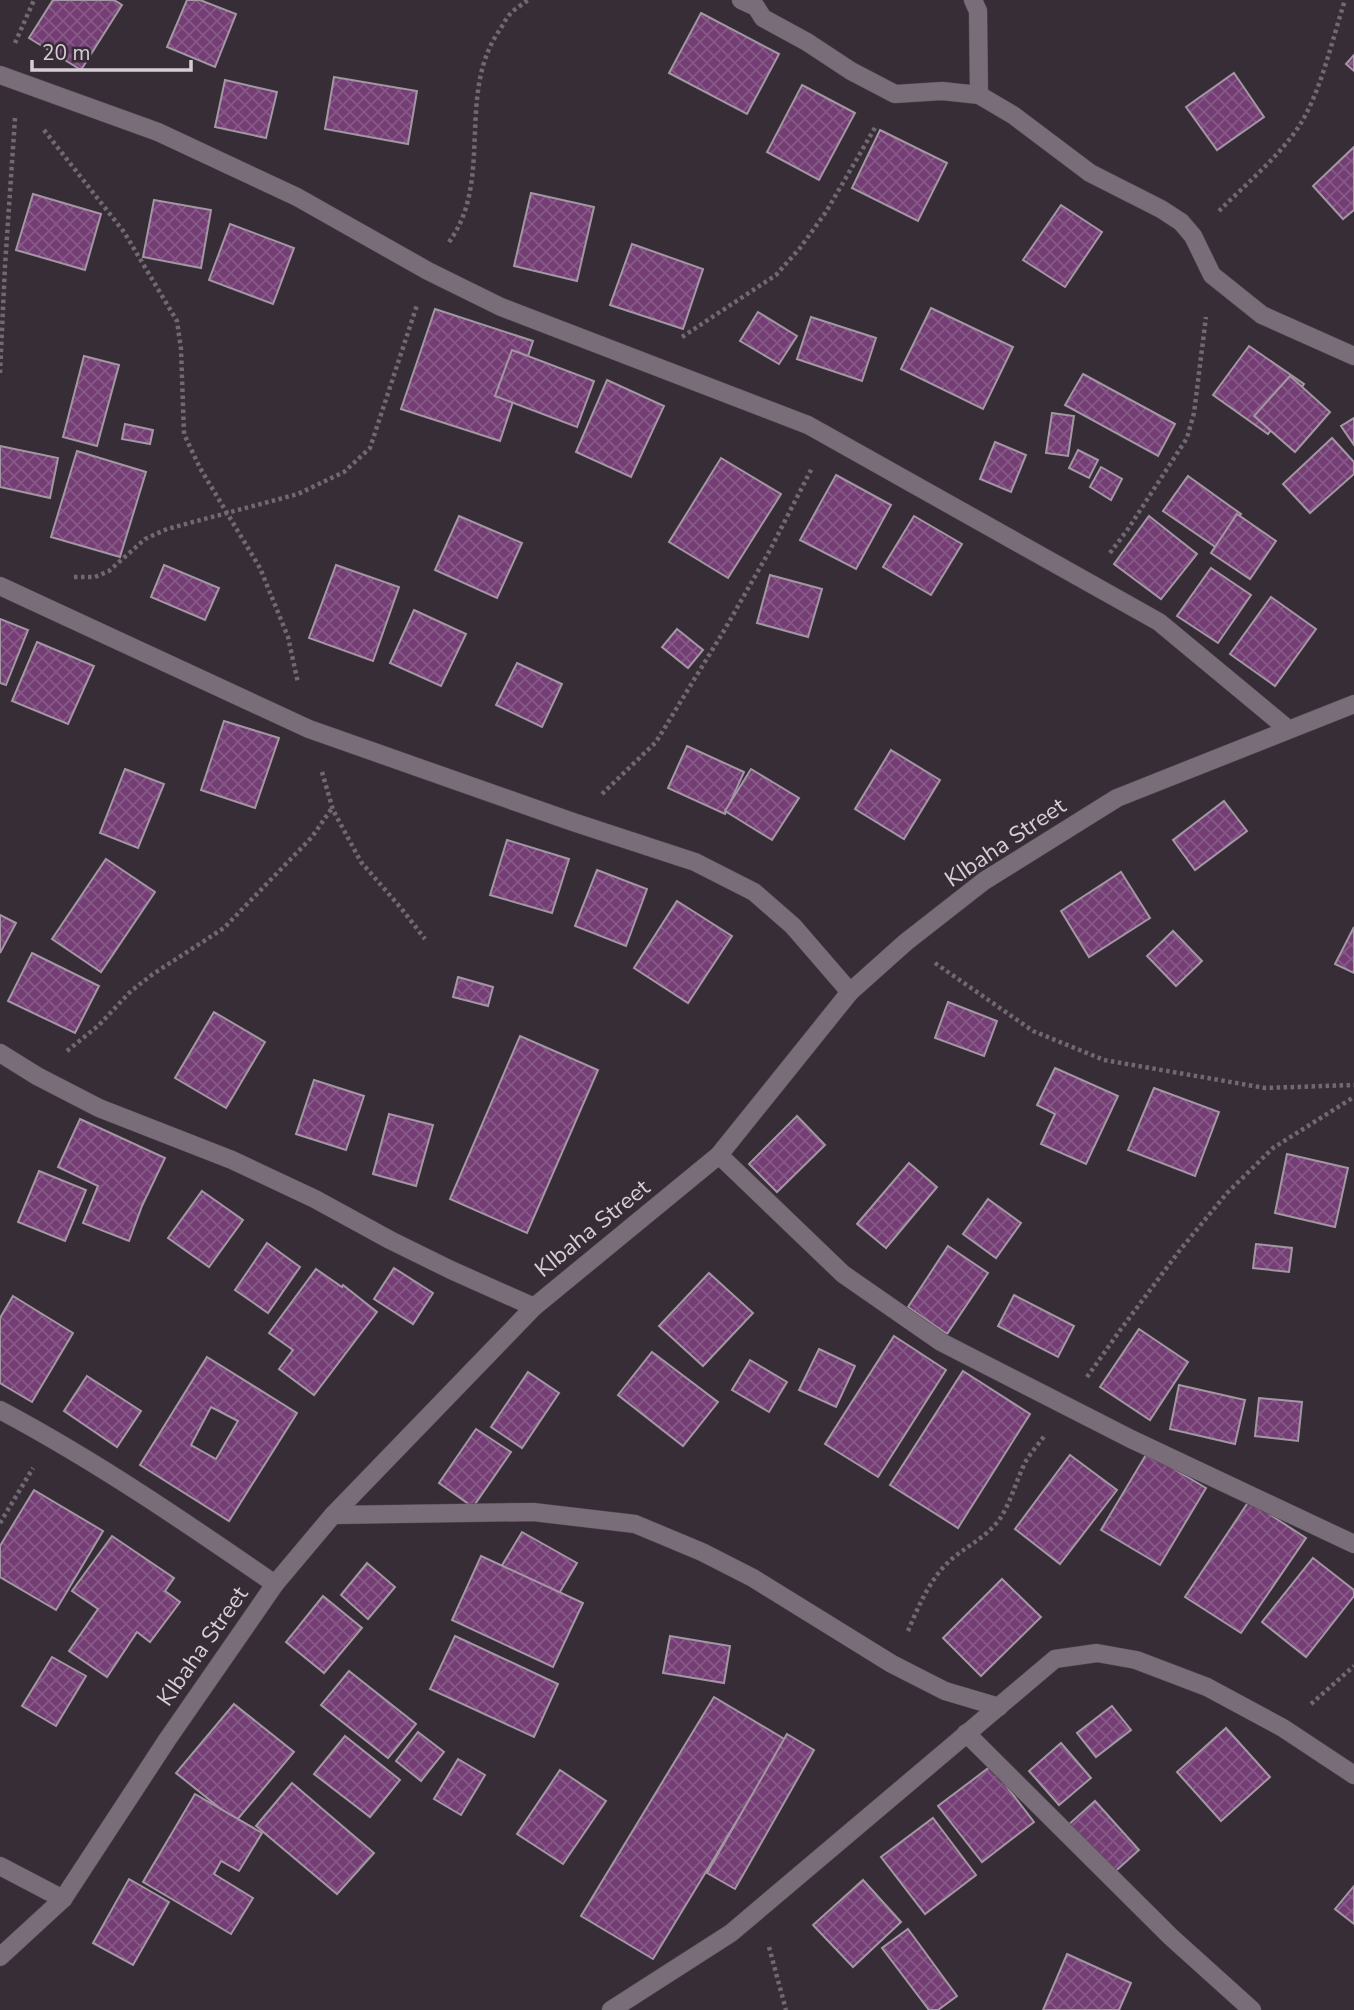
<svg xmlns="http://www.w3.org/2000/svg" width="1354" height="2010" viewBox="0 0 1354 2010" font-family="'Nunito Sans',sans-serif">
<style>
.building{fill:url(#building-cross-hatch);stroke:#a397a3;stroke-width:2;fill-rule:evenodd}
.lines{fill:none;stroke-linecap:round;stroke-linejoin:round}
.minor-casing{stroke:#524951;stroke-width:19}
.path{stroke:#716971;stroke-width:4.5;stroke-dasharray:3.5 3.5;stroke-linecap:butt}
.minor{stroke:#796d79;stroke-width:18}
.labels{text-anchor:middle;stroke-width:5;stroke-linejoin:round;paint-order:stroke}
.street-label{font-size:23px;fill:#d5cfd5;stroke:#372d37}
</style>
<defs>
<pattern id="building-cross-hatch" width="8" height="8" patternUnits="userSpaceOnUse" patternTransform="scale(1.75)"><rect width="8" height="8" fill="#743e74"/><path d="M0 0l8 8M0 8l8-8" fill="none" stroke="#875987"/></pattern>
</defs>
<rect width="100%" height="100%" fill="#372d37"/>
<!-- building -->
<g class="building">
<path d="M 53,0 L 114,0 L 122,5 L 81,70 L 29,38 Z"/>
<path d="M 187,0 L 200,0 L 236,14 L 215,67 L 167,47 Z"/>
<path d="M 701,13 L 779,54 L 747,114 L 669,73 Z"/>
<path d="M 1354,55 L 1354,71 L 1346,64 Z"/>
<path d="M 1234,73 L 1264,117 L 1217,150 L 1186,107 Z"/>
<path d="M 334,77 L 417,91 L 408,144 L 325,129 Z"/>
<path d="M 225,80 L 277,92 L 266,138 L 215,127 Z"/>
<path d="M 802,85 L 855,113 L 819,180 L 767,152 Z"/>
<path d="M 880,130 L 947,163 L 918,221 L 852,188 Z"/>
<path d="M 1354,147 L 1354,210 L 1343,219 L 1313,186 Z"/>
<path d="M 531,193 L 594,207 L 577,281 L 514,266 Z"/>
<path d="M 33,194 L 101,214 L 85,270 L 16,250 Z"/>
<path d="M 154,200 L 211,210 L 201,268 L 143,257 Z"/>
<path d="M 1061,205 L 1102,232 L 1065,287 L 1023,260 Z"/>
<path d="M 230,224 L 294,248 L 273,304 L 209,280 Z"/>
<path d="M 632,244 L 703,269 L 683,329 L 610,305 Z"/>
<path d="M 931,308 L 1013,347 L 983,409 L 901,369 Z"/>
<path d="M 435,309 L 533,341 L 500,441 L 401,409 Z"/>
<path d="M 758,312 L 797,336 L 779,364 L 740,341 Z"/>
<path d="M 811,317 L 876,338 L 862,381 L 797,359 Z"/>
<path d="M 1249,346 L 1304,384 L 1268,434 L 1213,395 Z"/>
<path d="M 512,350 L 594,381 L 577,427 L 495,396 Z"/>
<path d="M 84,356 L 119,365 L 97,446 L 63,437 Z"/>
<path d="M 1083,374 L 1175,424 L 1158,456 L 1065,405 Z"/>
<path d="M 1290,376 L 1330,412 L 1295,452 L 1254,416 Z"/>
<path d="M 607,380 L 664,406 L 631,477 L 576,452 Z"/>
<path d="M 1052,413 L 1074,416 L 1068,456 L 1046,453 Z"/>
<path d="M 1354,418 L 1354,445 L 1341,426 Z"/>
<path d="M 125,424 L 153,430 L 150,444 L 122,439 Z"/>
<path d="M 1332,438 L 1354,462 L 1354,474 L 1310,513 L 1283,484 Z"/>
<path d="M 995,442 L 1026,455 L 1011,492 L 980,479 Z"/>
<path d="M 0,446 L 58,458 L 50,498 L 0,487 Z"/>
<path d="M 1078,450 L 1098,460 L 1089,478 L 1069,468 Z"/>
<path d="M 77,451 L 146,472 L 120,557 L 51,537 Z"/>
<path d="M 721,458 L 781,494 L 728,578 L 669,542 Z"/>
<path d="M 1101,467 L 1122,479 L 1111,500 L 1090,487 Z"/>
<path d="M 836,475 L 891,505 L 856,569 L 800,540 Z"/>
<path d="M 1188,476 L 1241,514 L 1217,548 L 1163,511 Z"/>
<path d="M 1237,514 L 1276,541 L 1250,579 L 1211,553 Z"/>
<path d="M 459,516 L 522,543 L 497,598 L 435,570 Z"/>
<path d="M 914,516 L 962,544 L 931,595 L 883,567 Z"/>
<path d="M 1149,516 L 1197,554 L 1161,599 L 1114,564 Z"/>
<path d="M 164,565 L 219,588 L 205,620 L 151,597 Z"/>
<path d="M 336,565 L 399,587 L 373,661 L 309,638 Z"/>
<path d="M 1211,568 L 1251,595 L 1218,643 L 1177,616 Z"/>
<path d="M 770,575 L 822,589 L 808,637 L 757,623 Z"/>
<path d="M 1271,597 L 1316,629 L 1275,686 L 1230,654 Z"/>
<path d="M 414,610 L 466,634 L 441,686 L 390,663 Z"/>
<path d="M 0,619 L 28,630 L 6,685 L 0,683 Z"/>
<path d="M 677,629 L 703,650 L 688,668 L 662,647 Z"/>
<path d="M 37,642 L 94,666 L 68,724 L 12,701 Z"/>
<path d="M 517,663 L 562,684 L 542,727 L 496,705 Z"/>
<path d="M 224,721 L 279,738 L 255,808 L 201,790 Z"/>
<path d="M 687,746 L 744,772 L 725,814 L 668,788 Z"/>
<path d="M 891,750 L 940,780 L 904,839 L 855,809 Z"/>
<path d="M 125,769 L 164,784 L 138,848 L 100,833 Z"/>
<path d="M 751,769 L 799,798 L 772,840 L 725,811 Z"/>
<path d="M 1224,801 L 1247,831 L 1195,870 L 1173,840 Z"/>
<path d="M 507,840 L 569,859 L 552,913 L 490,895 Z"/>
<path d="M 106,859 L 155,892 L 101,972 L 52,939 Z"/>
<path d="M 597,870 L 647,889 L 626,946 L 575,926 Z"/>
<path d="M 1121,872 L 1150,918 L 1089,957 L 1061,911 Z"/>
<path d="M 677,901 L 732,936 L 688,1003 L 634,968 Z"/>
<path d="M 0,915 L 16,923 L 0,953 Z"/>
<path d="M 1354,927 L 1354,973 L 1335,964 Z"/>
<path d="M 1173,931 L 1202,961 L 1176,986 L 1147,956 Z"/>
<path d="M 32,953 L 99,986 L 75,1033 L 8,1001 Z"/>
<path d="M 458,977 L 493,987 L 488,1006 L 453,997 Z"/>
<path d="M 948,1002 L 997,1021 L 984,1056 L 935,1038 Z"/>
<path d="M 214,1012 L 265,1042 L 226,1108 L 175,1078 Z"/>
<path d="M 520,1036 L 598,1070 L 527,1233 L 450,1199 Z"/>
<path d="M 1055,1068 L 1118,1096 L 1086,1164 L 1041,1144 L 1055,1114 L 1037,1105 Z"/>
<path d="M 314,1080 L 364,1096 L 346,1150 L 296,1134 Z"/>
<path d="M 1154,1088 L 1219,1112 L 1195,1176 L 1128,1150 Z"/>
<path d="M 389,1114 L 433,1125 L 416,1186 L 373,1174 Z"/>
<path d="M 797,1116 L 825,1145 L 777,1192 L 749,1164 Z"/>
<path d="M 80,1119 L 165,1158 L 142,1206 L 129,1241 L 83,1223 L 98,1186 L 58,1167 Z"/>
<path d="M 1287,1154 L 1348,1168 L 1335,1227 L 1275,1213 Z"/>
<path d="M 909,1163 L 937,1187 L 886,1248 L 857,1224 Z"/>
<path d="M 39,1171 L 86,1190 L 65,1241 L 18,1222 Z"/>
<path d="M 202,1191 L 243,1220 L 209,1267 L 168,1238 Z"/>
<path d="M 988,1199 L 1021,1223 L 996,1258 L 963,1234 Z"/>
<path d="M 267,1243 L 300,1267 L 268,1313 L 235,1290 Z"/>
<path d="M 1256,1244 L 1292,1248 L 1289,1272 L 1253,1268 Z"/>
<path d="M 948,1246 L 988,1273 L 947,1334 L 908,1307 Z"/>
<path d="M 394,1268 L 433,1293 L 413,1324 L 374,1299 Z"/>
<path d="M 316,1269 L 342,1287 L 343,1285 L 377,1312 L 314,1395 L 279,1369 L 293,1350 L 269,1333 Z"/>
<path d="M 709,1273 L 753,1313 L 703,1366 L 659,1326 Z"/>
<path d="M 1014,1295 L 1074,1326 L 1058,1357 L 998,1326 Z"/>
<path d="M 13,1296 L 73,1333 L 32,1402 L 0,1383 L 0,1318 Z"/>
<path d="M 1139,1329 L 1188,1362 L 1150,1420 L 1100,1387 Z"/>
<path d="M 894,1336 L 946,1370 L 878,1477 L 825,1444 Z"/>
<path d="M 819,1349 L 855,1366 L 836,1407 L 799,1390 Z"/>
<path d="M 652,1352 L 718,1402 L 683,1446 L 618,1395 Z"/>
<path d="M 207,1357 L 297,1413 L 229,1521 L 140,1465 ZM 211,1407 L 238,1421 L 216,1459 L 191,1445 Z"/>
<path d="M 750,1360 L 787,1382 L 769,1412 L 732,1390 Z"/>
<path d="M 963,1371 L 1030,1414 L 958,1528 L 890,1485 Z"/>
<path d="M 528,1372 L 559,1393 L 522,1448 L 491,1427 Z"/>
<path d="M 87,1376 L 141,1411 L 117,1447 L 64,1411 Z"/>
<path d="M 1179,1385 L 1245,1400 L 1235,1444 L 1170,1429 Z"/>
<path d="M 1259,1398 L 1302,1402 L 1298,1441 L 1255,1436 Z"/>
<path d="M 476,1429 L 511,1452 L 473,1507 L 439,1483 Z"/>
<path d="M 1147,1453 L 1206,1488 L 1160,1565 L 1101,1530 Z"/>
<path d="M 1070,1455 L 1117,1490 L 1060,1564 L 1015,1529 Z"/>
<path d="M 34,1490 L 103,1531 L 56,1610 L 0,1577 L 0,1546 Z"/>
<path d="M 1249,1501 L 1306,1538 L 1241,1633 L 1185,1597 Z"/>
<path d="M 522,1532 L 577,1563 L 547,1614 L 492,1582 Z"/>
<path d="M 112,1536 L 174,1578 L 165,1591 L 180,1602 L 150,1642 L 137,1632 L 107,1677 L 69,1651 L 98,1609 L 72,1591 Z"/>
<path d="M 481,1556 L 583,1603 L 553,1667 L 452,1620 Z"/>
<path d="M 1313,1558 L 1354,1590 L 1354,1596 L 1306,1657 L 1262,1622 Z"/>
<path d="M 367,1563 L 395,1587 L 368,1619 L 341,1595 Z"/>
<path d="M 1002,1579 L 1041,1617 L 981,1676 L 943,1638 Z"/>
<path d="M 323,1596 L 362,1628 L 324,1673 L 286,1642 Z"/>
<path d="M 455,1636 L 558,1684 L 534,1737 L 430,1689 Z"/>
<path d="M 670,1636 L 730,1646 L 724,1683 L 663,1673 Z"/>
<path d="M 52,1657 L 86,1676 L 56,1726 L 22,1706 Z"/>
<path d="M 349,1671 L 416,1724 L 388,1758 L 321,1705 Z"/>
<path d="M 714,1697 L 786,1740 L 653,1959 L 581,1916 Z"/>
<path d="M 234,1704 L 294,1752 L 236,1821 L 176,1773 Z"/>
<path d="M 1112,1706 L 1131,1730 L 1096,1757 L 1077,1733 Z"/>
<path d="M 1226,1728 L 1270,1777 L 1221,1821 L 1177,1772 Z"/>
<path d="M 418,1732 L 444,1752 L 421,1781 L 396,1761 Z"/>
<path d="M 787,1734 L 814,1750 L 735,1889 L 707,1873 Z"/>
<path d="M 345,1736 L 400,1780 L 370,1817 L 314,1774 Z"/>
<path d="M 1061,1743 L 1091,1778 L 1059,1805 L 1029,1771 Z"/>
<path d="M 458,1759 L 485,1775 L 461,1815 L 434,1799 Z"/>
<path d="M 991,1766 L 1034,1822 L 982,1862 L 938,1806 Z"/>
<path d="M 560,1770 L 606,1801 L 563,1864 L 517,1834 Z"/>
<path d="M 292,1783 L 374,1853 L 337,1894 L 256,1826 Z"/>
<path d="M 195,1794 L 262,1833 L 239,1871 L 221,1861 L 214,1874 L 253,1898 L 231,1934 L 143,1882 Z"/>
<path d="M 1095,1801 L 1139,1850 L 1110,1876 L 1067,1826 Z"/>
<path d="M 933,1818 L 976,1875 L 925,1914 L 881,1857 Z"/>
<path d="M 129,1879 L 169,1902 L 133,1965 L 93,1943 Z"/>
<path d="M 863,1880 L 901,1922 L 853,1967 L 813,1925 Z"/>
<path d="M 1354,1886 L 1354,1924 L 1335,1909 Z"/>
<path d="M 908,1929 L 957,1996 L 938,2010 L 929,2010 L 882,1948 Z"/>
<path d="M 1067,1954 L 1131,1983 L 1119,2010 L 1043,2010 Z"/>
</g>
<g class="lines">
<defs>
<g id="minor">
<path d="M 741,0 L 756,7 L 763,18 L 807,42 L 851,71 L 895,94 L 942,91 L 979,95 L 1013,115 L 1090,173 L 1161,209 L 1181,222 L 1193,236 L 1212,275 L 1262,315 L 1354,356"/>
<path d="M 973,0 L 978,11 L 979,95"/>
<path d="M 0,75 L 158,132 L 297,197 L 428,271 L 501,307 L 808,425 L 1159,622 L 1288,729"/>
<path d="M 0,586 L 309,729 L 573,822 L 695,862 L 754,892 L 793,926 L 850,992"/>
<path d="M 0,1053 L 37,1076 L 99,1108 L 232,1160 L 315,1199 L 390,1240 L 451,1270 L 534,1307"/>
<path d="M 719,1155 L 843,1274 L 941,1342 L 1131,1439 L 1354,1544"/>
<path d="M 0,1410 C 96,1461 185,1522 275,1584"/>
<path d="M 333,1515 L 533,1512 L 635,1524 L 702,1552 L 753,1578 L 892,1664 L 945,1691 L 999,1707"/>
<path d="M 966,1733 L 1171,1937 L 1252,2010"/>
<path d="M 0,1866 L 63,1899"/>
<path d="M 0,1957 L 63,1899 L 167,1740 L 275,1584 L 333,1515 L 534,1307 L 719,1155 L 850,992 L 906,942 L 984,881 L 1117,798 L 1354,704"/>
<path d="M 611,2010 L 731,1933 L 1055,1659 L 1097,1653 L 1136,1660 L 1207,1687 L 1283,1728 L 1354,1775"/>
</g>
</defs>
<!-- minor casing -->
<use href="#minor" class="minor-casing"/>
<!-- path -->
<g class="path">
<path d="M 15,43 L 34,0"/>
<path d="M 44,130 L 124,232 L 177,321 L 181,349 L 184,434 L 200,468 L 260,568 L 288,637 L 298,683"/>
<path d="M 1219,211 C 1246,184 1281,155 1301,123 C 1322,88 1332,40 1345,0"/>
<path d="M 449,242 C 494,181 456,94 499,31 C 503,25 506,18 511,13 C 516,8 523,4 528,0"/>
<path d="M 682,337 L 776,275 L 800,248 L 826,212 L 876,126"/>
<path d="M 0,373 L 5,266 L 15,118"/>
<path d="M 1110,553 L 1128,529 L 1187,438 L 1194,413 L 1206,317"/>
<path d="M 74,577 L 95,577 L 109,571 L 145,539 L 167,529 L 298,494 L 344,472 L 370,448 L 417,305"/>
<path d="M 322,772 L 333,810 L 361,862 L 401,908 L 425,939"/>
<path d="M 602,794 L 656,742 L 725,629 L 770,550 L 812,468"/>
<path d="M 935,963 L 1033,1031 L 1104,1060 L 1265,1088 L 1354,1085"/>
<path d="M 67,1051 L 99,1025 L 131,991 L 153,974 L 224,928 L 312,837 L 332,808"/>
<path d="M 1087,1377 L 1121,1329 L 1180,1250 L 1227,1193 L 1273,1148 L 1354,1097"/>
<path d="M 0,1523 L 33,1468"/>
<path d="M 908,1631 C 919,1605 931,1576 953,1558 C 970,1544 985,1538 999,1520 C 1011,1503 1016,1480 1026,1461 C 1031,1452 1039,1444 1045,1435"/>
<path d="M 1311,1704 L 1354,1666"/>
<path d="M 769,1947 L 786,2010"/>
</g>
<!-- minor -->
<use href="#minor" class="minor"/>
</g>
<g class="labels">
<!-- street labels -->
<g class="street-label">
<text transform="translate(1005 842) rotate(-34)" y="8">KIbaha Street</text>
<text transform="translate(592 1228) rotate(-39)" y="8">KIbaha Street</text>
<text transform="translate(202 1646) rotate(-55)" y="8">KIbaha Street</text>
</g>
</g>
<!-- scale -->
<path d="M32 60v10h159v-10" fill="none" stroke="#d5cfd5" stroke-width="3.5"/>
<text x="42" y="60" font-size="21" fill="#d5cfd5" stroke="#372d37" stroke-width="5" paint-order="stroke">20 m</text>
</svg>
